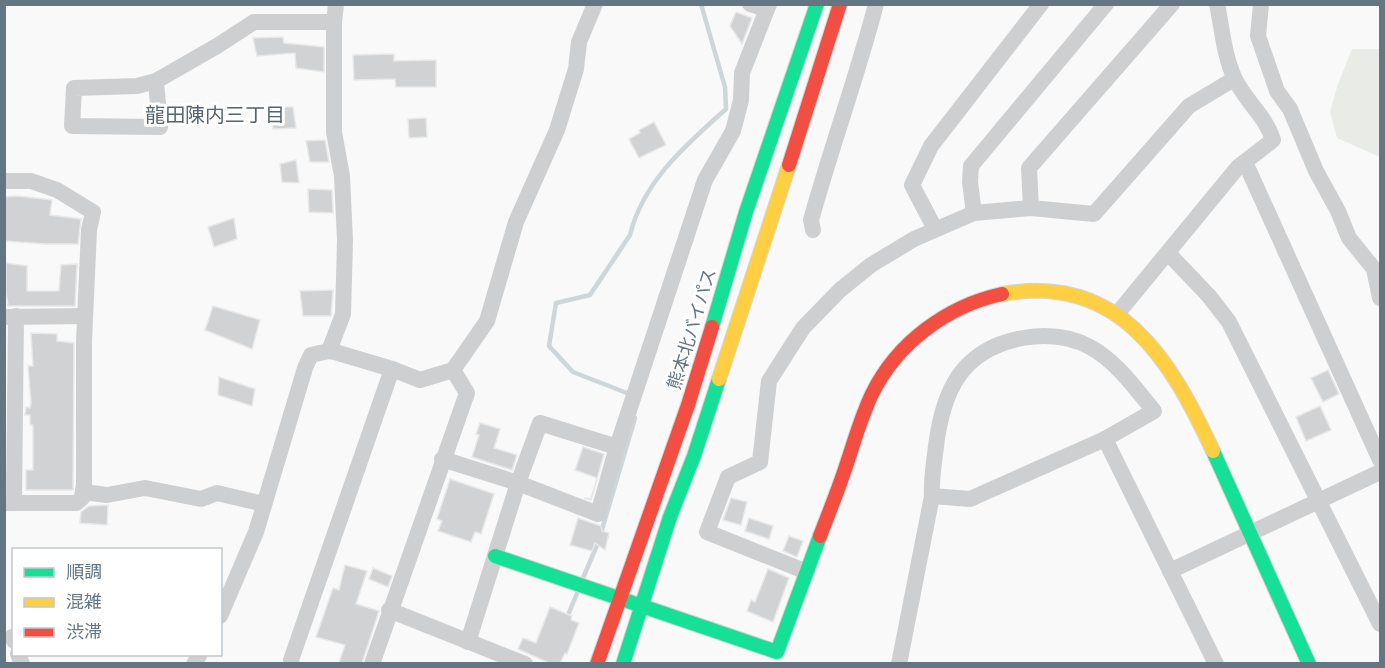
<svg xmlns="http://www.w3.org/2000/svg" width="1385" height="668" viewBox="0 0 1385 668" font-family="'Roboto Condensed','Noto Sans JP',sans-serif">
<style>
.green{fill:#e8ebe6}
.lines{fill:none;stroke-linecap:round;stroke-linejoin:round}
.stream{stroke:#ced6d9;stroke-width:4.5}
.building{fill:#d0d2d3;stroke:#e8e8e8;stroke-width:1.5}
.fast-casing{stroke:#d5d6d7;stroke-width:16}
.slow-casing{stroke:#d5d6d7;stroke-width:16}
.jam-casing{stroke:#d5d6d7;stroke-width:16}
.street{stroke:#cecfd0;stroke-width:16}
.fast{stroke:#16e098;stroke-width:14}
.slow{stroke:#ffcf43;stroke-width:14}
.jam{stroke:#f24e42;stroke-width:14}
.labels{text-anchor:middle;stroke-width:6;stroke-linejoin:round;paint-order:stroke}
.street-label{font-size:18px;fill:#657683;stroke:#fff}
.neighbourhood-label{font-size:20px;fill:#57646e;stroke:#fff}
</style>
<rect width="100%" height="100%" fill="#f9f9f9"/>
<!-- green -->
<path class="green" d="M 1352,49 L 1380,49 L 1380,157 L 1337,138 L 1330,112 L 1337,87 Z"/>
<g class="lines">
<!-- stream -->
<g class="stream">
<path d="M 632,395 L 573,372 L 549,346 L 556,303 L 590,295 L 630,235 C 643,181 687,144 726,109 L 725,87 L 701,4"/>
<path d="M 583,578 L 598,543 L 635,418"/>
<path d="M 566,620 L 578,591"/>
</g>
</g>
<!-- building -->
<g class="building">
<path d="M 736,12 L 752,18 L 742,44 L 730,26 Z"/>
<path d="M 283,37 L 284,43 L 324,47 L 324,72 L 296,68 L 295,53 L 257,56 L 253,38 Z"/>
<path d="M 394,54 L 394,61 L 436,60 L 436,87 L 396,87 L 395,79 L 354,80 L 353,55 Z"/>
<path d="M 269,107 L 293,107 L 296,128 L 273,129 Z"/>
<path d="M 426,118 L 427,137 L 409,138 L 408,119 Z"/>
<path d="M 654,122 L 666,145 L 639,158 L 629,139 L 640,133 L 639,130 Z"/>
<path d="M 325,140 L 329,162 L 310,162 L 306,141 Z"/>
<path d="M 296,160 L 299,183 L 282,182 L 280,164 Z"/>
<path d="M 308,189 L 332,190 L 333,213 L 309,212 Z"/>
<path d="M 18,196 L 52,200 L 50,215 L 81,219 L 78,244 L 46,244 L 4,241 L 4,197 Z"/>
<path d="M 234,218 L 237,239 L 214,247 L 208,227 Z"/>
<path d="M 6,263 L 27,266 L 27,291 L 59,291 L 61,265 L 77,264 L 75,306 L 8,306 L 6,291 Z"/>
<path d="M 333,290 L 331,316 L 303,316 L 300,291 Z"/>
<path d="M 213,306 L 260,320 L 252,349 L 205,330 Z"/>
<path d="M 31,333 L 57,334 L 57,341 L 74,343 L 73,490 L 26,490 L 26,470 L 33,470 L 33,425 L 30,425 L 30,415 L 25,415 L 26,407 L 30,408 L 31,403 L 28,366 L 33,366 Z"/>
<path d="M 1328,370 L 1339,394 L 1323,402 L 1311,378 Z"/>
<path d="M 219,377 L 255,389 L 252,406 L 218,395 Z"/>
<path d="M 1320,406 L 1331,430 L 1306,441 L 1296,417 Z"/>
<path d="M 480,423 L 500,429 L 494,448 L 517,455 L 512,470 L 472,457 L 479,435 L 476,434 Z"/>
<path d="M 583,447 L 604,454 L 591,500 L 584,498 L 591,499 L 597,478 L 575,470 Z"/>
<path d="M 450,479 L 494,494 L 481,534 L 475,532 L 471,542 L 438,531 L 442,521 L 437,519 Z"/>
<path d="M 731,498 L 747,502 L 741,525 L 723,520 Z"/>
<path d="M 108,505 L 107,525 L 80,523 L 81,512 L 89,506 Z"/>
<path d="M 578,518 L 601,526 L 602,531 L 609,533 L 605,550 L 595,543 L 592,551 L 570,545 Z"/>
<path d="M 749,518 L 773,526 L 769,539 L 745,531 Z"/>
<path d="M 789,536 L 803,541 L 797,557 L 783,551 Z"/>
<path d="M 345,565 L 367,571 L 356,604 L 379,611 L 362,663 L 339,663 L 345,645 L 316,637 L 333,588 L 339,590 Z"/>
<path d="M 373,568 L 392,576 L 388,587 L 369,579 Z"/>
<path d="M 768,569 L 789,578 L 773,622 L 747,611 L 751,600 L 755,602 Z"/>
<path d="M 550,607 L 572,616 L 571,620 L 579,623 L 567,654 L 565,653 L 560,663 L 549,663 L 518,649 L 523,638 L 536,643 Z"/>
</g>
<g class="lines">
<defs>
<g id="fast">
<path d="M 712,327 L 746,212 L 817,4"/>
<path d="M 1213,451 L 1309,664"/>
<path d="M 495,556 L 777,652 L 820,536"/>
<path d="M 623,664 L 670,517 L 694,456 L 719,379"/>
</g>
<g id="slow">
<path d="M 1002,294 C 1120,273 1170,359 1213,451"/>
<path d="M 719,379 L 789,165"/>
</g>
<g id="jam">
<path d="M 789,165 L 840,4"/>
<path d="M 820,536 C 828,515 837,493 844,472 C 853,446 860,419 872,394 C 897,343 947,306 1002,294"/>
<path d="M 597,664 L 688,405 L 712,327"/>
</g>
</defs>
<!-- fast casing -->
<use href="#fast" class="fast-casing"/>
<!-- slow casing -->
<use href="#slow" class="slow-casing"/>
<!-- jam casing -->
<use href="#jam" class="jam-casing"/>
<!-- street -->
<g class="street">
<path d="M 750,4 L 767,9"/>
<path d="M 1261,4 L 1258,36 L 1277,91 L 1290,109 L 1316,171 L 1338,211 L 1349,238 L 1374,269 L 1380,298"/>
<path d="M 156,81 L 160,127 L 72,126 L 74,88 L 137,86 L 156,81 L 217,46 L 254,22 L 334,22"/>
<path d="M 1245,162 L 1380,460"/>
<path d="M 4,181 L 31,181 L 57,190 L 93,212 L 89,230 L 84,341 L 84,484 L 82,498 L 76,503 L 4,503"/>
<path d="M 1031,208 L 1029,168 L 1172,4"/>
<path d="M 974,213 L 970,182 L 971,166 L 1106,4"/>
<path d="M 935,229 L 912,185 L 931,146 L 1041,4"/>
<path d="M 813,230 L 811,220 C 831,148 857,77 876,4"/>
<path d="M 1168,253 L 1209,296 L 1229,322 L 1380,624"/>
<path d="M 1117,314 L 1238,167 L 1273,140 C 1266,116 1244,100 1234,77 C 1224,55 1222,28 1217,4"/>
<path d="M 5,317 L 85,316"/>
<path d="M 329,351 L 343,314 L 345,241 L 342,176 L 334,132 L 334,22 L 336,4"/>
<path d="M 1105,439 L 1216,664"/>
<path d="M 617,447 L 705,180 L 733,131 L 741,100 L 742,73 L 769,4"/>
<path d="M 442,459 L 518,483 L 598,514 L 617,447 L 540,423 L 518,483 L 468,642"/>
<path d="M 83,492 L 107,495 L 145,488 L 201,499 L 217,493 L 264,504"/>
<path d="M 14,503 L 16,316"/>
<path d="M 1170,571 L 1380,472"/>
<path d="M 807,572 L 707,532 L 728,477 L 760,462 L 769,381 L 803,328 L 840,290 L 871,265 L 914,239 L 974,213 L 1031,208 L 1094,214 L 1189,106 L 1234,79"/>
<path d="M 389,610 L 525,664"/>
<path d="M 220,616 L 256,532 L 305,368 L 311,355 L 329,351 L 335,352 L 392,369 L 420,380 L 453,370 L 487,321 L 516,222 L 557,130 L 576,69 L 579,42 L 595,4"/>
<path d="M 12,637 L 14,641"/>
<path d="M 18,654 L 22,664"/>
<path d="M 194,664 L 200,654"/>
<path d="M 292,664 L 291,660 L 392,369"/>
<path d="M 372,664 L 467,393 L 453,370"/>
<path d="M 899,664 L 932,496 C 931,479 934,463 936,446 C 943,390 962,349 1023,338 C 1046,334 1068,335 1090,347 C 1116,361 1135,388 1154,411 L 1105,439 L 970,499 L 932,496"/>
</g>
<!-- fast -->
<use href="#fast" class="fast"/>
<!-- slow -->
<use href="#slow" class="slow"/>
<!-- jam -->
<use href="#jam" class="jam"/>
</g>
<g class="labels">
<!-- street labels -->
<g class="street-label">
<text transform="translate(692 329) rotate(-73)" y="6">熊本北バイパス</text>
</g>
<!-- neighbourhood labels -->
<g class="neighbourhood-label">
<text x="215" y="122">龍田陳内三丁目</text>
</g>
</g>
<!-- border -->
<rect width="1385" height="668" fill="none" stroke="#657683" stroke-width="12"/>
<!-- legend -->
<rect x="12" y="548" width="210" height="108" fill="#ffffff" stroke="#c1c8cd" stroke-width="1.5"/>
<rect x="24" y="568" width="30" height="9" fill="#16e098" stroke="#c1c8cd" stroke-width="1.5"/>
<text x="66" y="578" font-size="18" fill="#657683">順調</text>
<rect x="24" y="598" width="30" height="9" fill="#ffcf43" stroke="#c1c8cd" stroke-width="1.5"/>
<text x="66" y="608" font-size="18" fill="#657683">混雑</text>
<rect x="24" y="628" width="30" height="9" fill="#f24e42" stroke="#c1c8cd" stroke-width="1.5"/>
<text x="66" y="638" font-size="18" fill="#657683">渋滞</text>
</svg>
